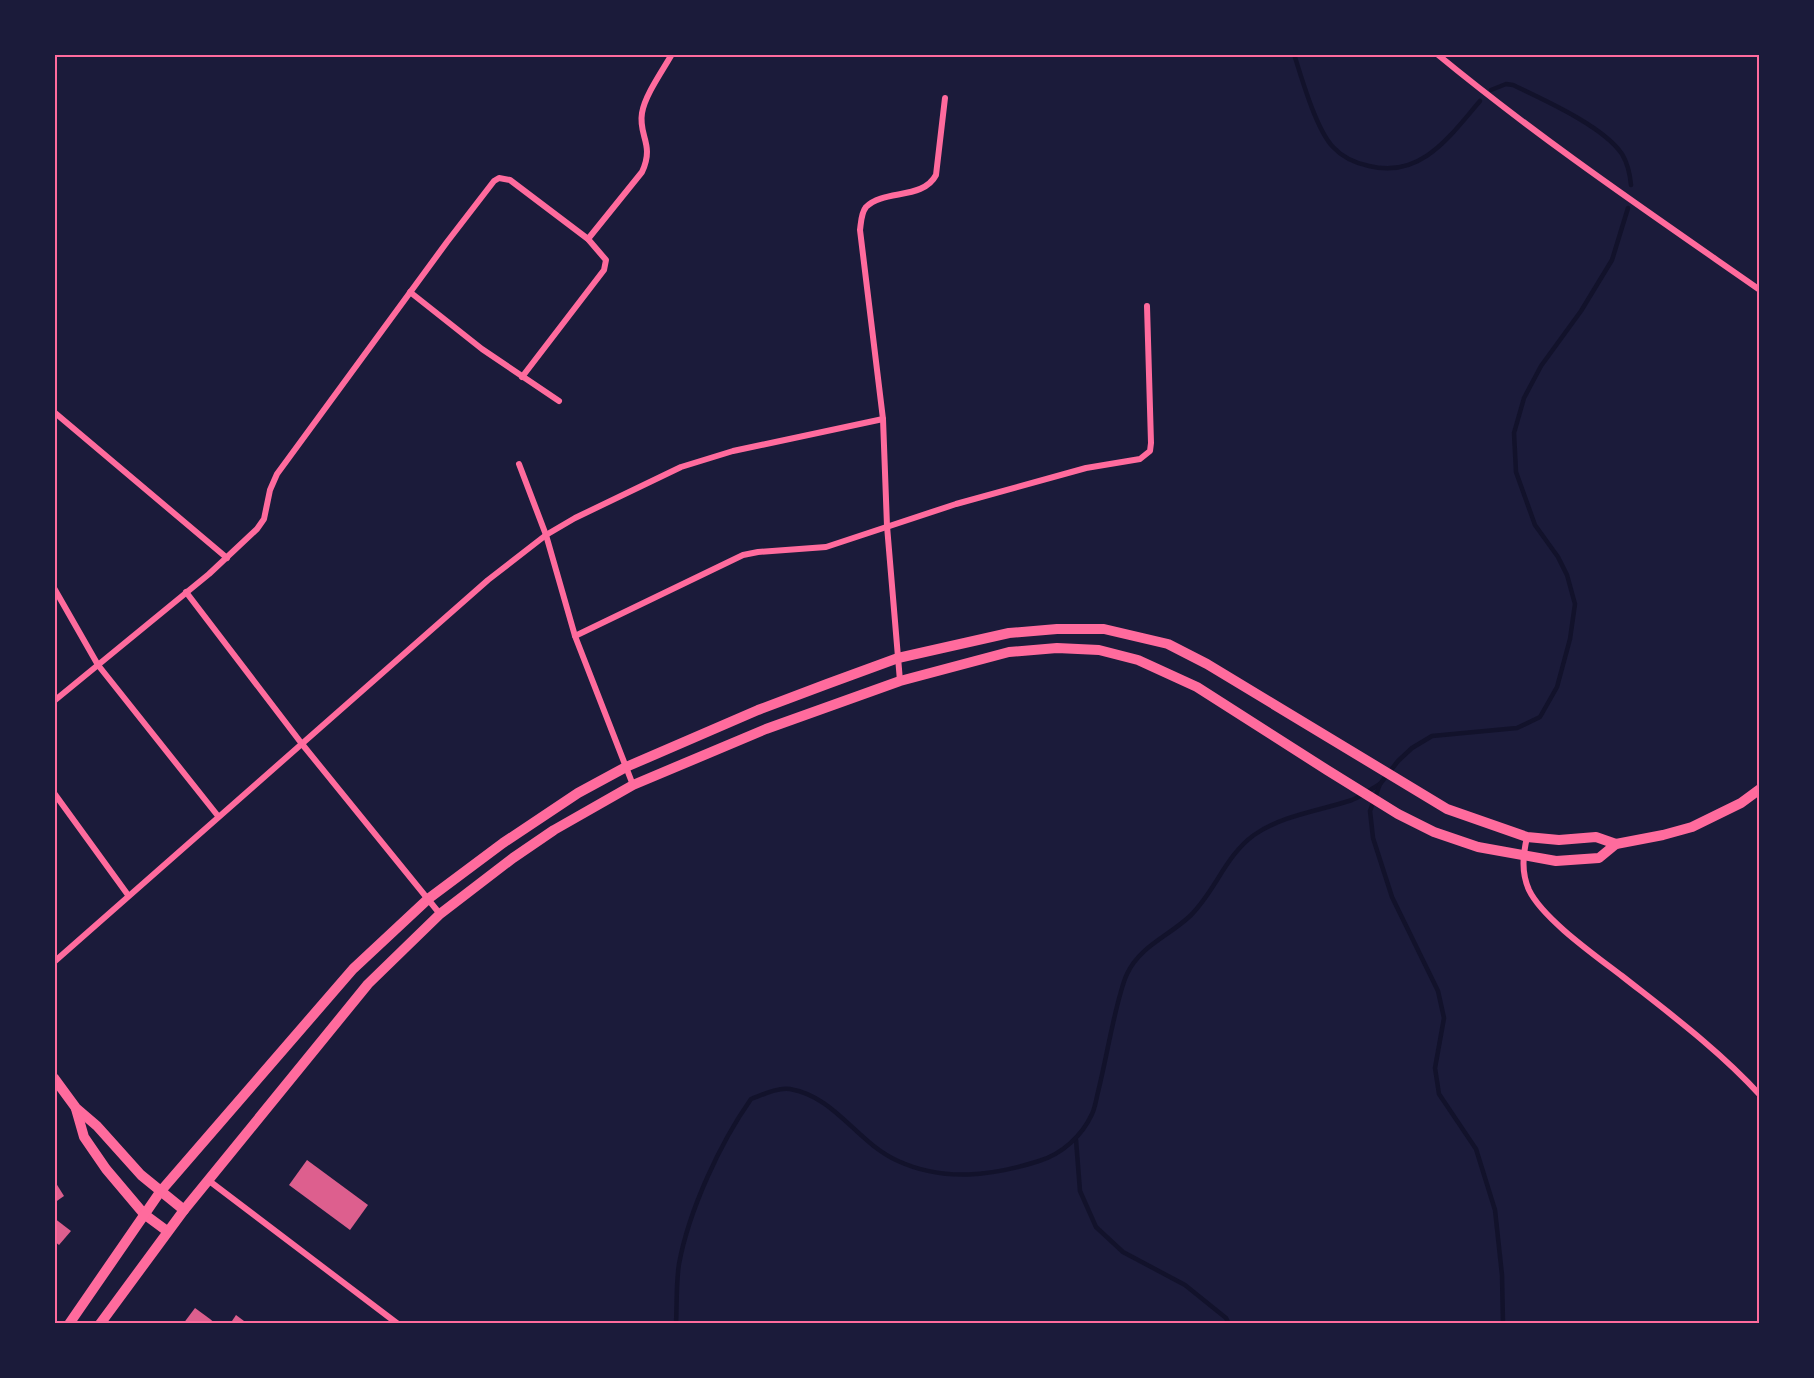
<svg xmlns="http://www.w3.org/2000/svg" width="1814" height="1378" viewBox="0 0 1814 1378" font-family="'Roboto Condensed',sans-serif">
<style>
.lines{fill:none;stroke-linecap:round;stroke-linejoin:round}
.stream{stroke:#12122b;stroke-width:4.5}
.building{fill:#dd5f8e}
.minor{stroke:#ff6b9d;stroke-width:6}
.trunk{stroke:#ff6b9d;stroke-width:10}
.neatline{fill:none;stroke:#ff6b9d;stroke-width:2}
</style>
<rect width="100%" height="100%" fill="#1b1b3a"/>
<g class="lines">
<!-- stream -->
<g class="stream">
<path d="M 1294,54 C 1302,79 1316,129 1333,147 C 1343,158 1355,163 1369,166 C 1421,179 1450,136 1480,101"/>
<path d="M 1491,90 L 1506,84 L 1513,85 C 1544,100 1603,126 1622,154 C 1628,164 1630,174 1631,185"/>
<path d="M 1076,1140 L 1080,1191 L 1096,1227 L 1123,1252 L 1185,1285 L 1226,1318 L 1229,1324"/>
<path d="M 676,1324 C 677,1305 676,1283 679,1264 C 689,1210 720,1143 751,1099 C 762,1095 778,1087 790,1089 C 836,1097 856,1142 898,1161 C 944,1182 992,1176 1039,1161 C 1062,1154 1082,1136 1092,1114 C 1095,1108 1096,1100 1098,1092 C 1106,1060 1111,1027 1120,995 C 1122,988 1124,980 1127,974 C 1140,946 1169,936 1190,916 C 1215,892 1225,856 1254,835 C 1283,815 1319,811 1352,800 C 1362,796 1371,789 1380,784"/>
<path d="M 1503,1324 L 1502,1275 L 1495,1210 L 1476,1149 L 1439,1094 L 1435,1068 L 1444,1018 L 1438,991 L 1392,897 L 1373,838 L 1370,811 L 1380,784 L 1398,761 L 1412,748 L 1432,736 L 1517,728 L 1540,717 L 1557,687 L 1570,639 L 1575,604 L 1567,575 L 1558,557 L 1535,525 L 1516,472 L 1514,433 L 1524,398 L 1541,366 L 1581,311 L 1612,260 L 1628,208"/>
</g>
</g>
<!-- building -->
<g class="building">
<path d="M 307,1160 L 368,1205 L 350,1230 L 289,1185 Z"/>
<path d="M 54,1180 L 64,1196 L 54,1203 Z"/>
<path d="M 54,1218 L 71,1231 L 59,1245 L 54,1241 Z"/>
<path d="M 195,1308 L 210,1319 L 216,1324 L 183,1324 Z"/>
<path d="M 236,1315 L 248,1324 L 230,1324 Z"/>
</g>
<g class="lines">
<!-- minor -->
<g class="minor">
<path d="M 1437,54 C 1540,139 1651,214 1760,290"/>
<path d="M 588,239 L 642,172 C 655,144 638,136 642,113 C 645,95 663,70 672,54"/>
<path d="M 410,292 L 482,349 L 559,401"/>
<path d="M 54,412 L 227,558"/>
<path d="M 519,464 L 546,535 L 575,636 L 633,785"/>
<path d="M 54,588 L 98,665 L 218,816"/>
<path d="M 186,592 L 302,744 L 440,914"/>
<path d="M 575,636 L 743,555 L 758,552 L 826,547 L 956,504 L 1086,468 L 1140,459 L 1150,451 L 1151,443 L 1147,306"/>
<path d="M 900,681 L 887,526 L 883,419 L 860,230 C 861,223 861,213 866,207 C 884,189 923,200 936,175 L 945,98"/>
<path d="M 54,701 L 209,574 L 257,529 L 264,519 L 270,490 L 277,474 L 447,242 L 494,181 L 499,178 L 510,180 L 588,239 L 606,260 L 604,270 L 522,377"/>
<path d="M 54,793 L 128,895"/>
<path d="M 1527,837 C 1523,855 1521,872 1529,890 C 1543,919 1596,956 1622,976 C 1669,1013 1719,1050 1760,1095"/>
<path d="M 54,962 L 488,580 L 546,535 L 575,518 L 681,467 L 733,451 L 883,419"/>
<path d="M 208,1180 L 398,1324"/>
</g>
<!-- trunk -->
<g class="trunk">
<path d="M 54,1078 L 76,1108 L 97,1126 L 141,1175 L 184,1210"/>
<path d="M 76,1109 L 84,1137 L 106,1169 L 144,1214 L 167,1231"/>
<path d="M 69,1324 L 160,1192 L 353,969 L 428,899 L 503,843 L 578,793 L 626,767 L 758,710 L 827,684 L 898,658 L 1009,633 L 1057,629 L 1104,629 L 1168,644 L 1207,664 L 1447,809 L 1527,837 L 1559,840 L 1596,837 L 1616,844"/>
<path d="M 100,1324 L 184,1210 L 368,984 L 440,914 L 513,858 L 554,830 L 633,785 L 766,729 L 900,681 L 1009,652 L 1057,648 L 1099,650 L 1138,660 L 1197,687 L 1327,770 L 1398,814 L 1434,832 L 1478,847 L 1556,861 L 1599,858 L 1616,844 L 1663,835 L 1692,827 L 1741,803 L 1760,789"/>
</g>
</g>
<!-- border -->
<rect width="1814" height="1378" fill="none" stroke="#1b1b3a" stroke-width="111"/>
<rect x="56" y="56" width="1702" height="1266" class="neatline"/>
</svg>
